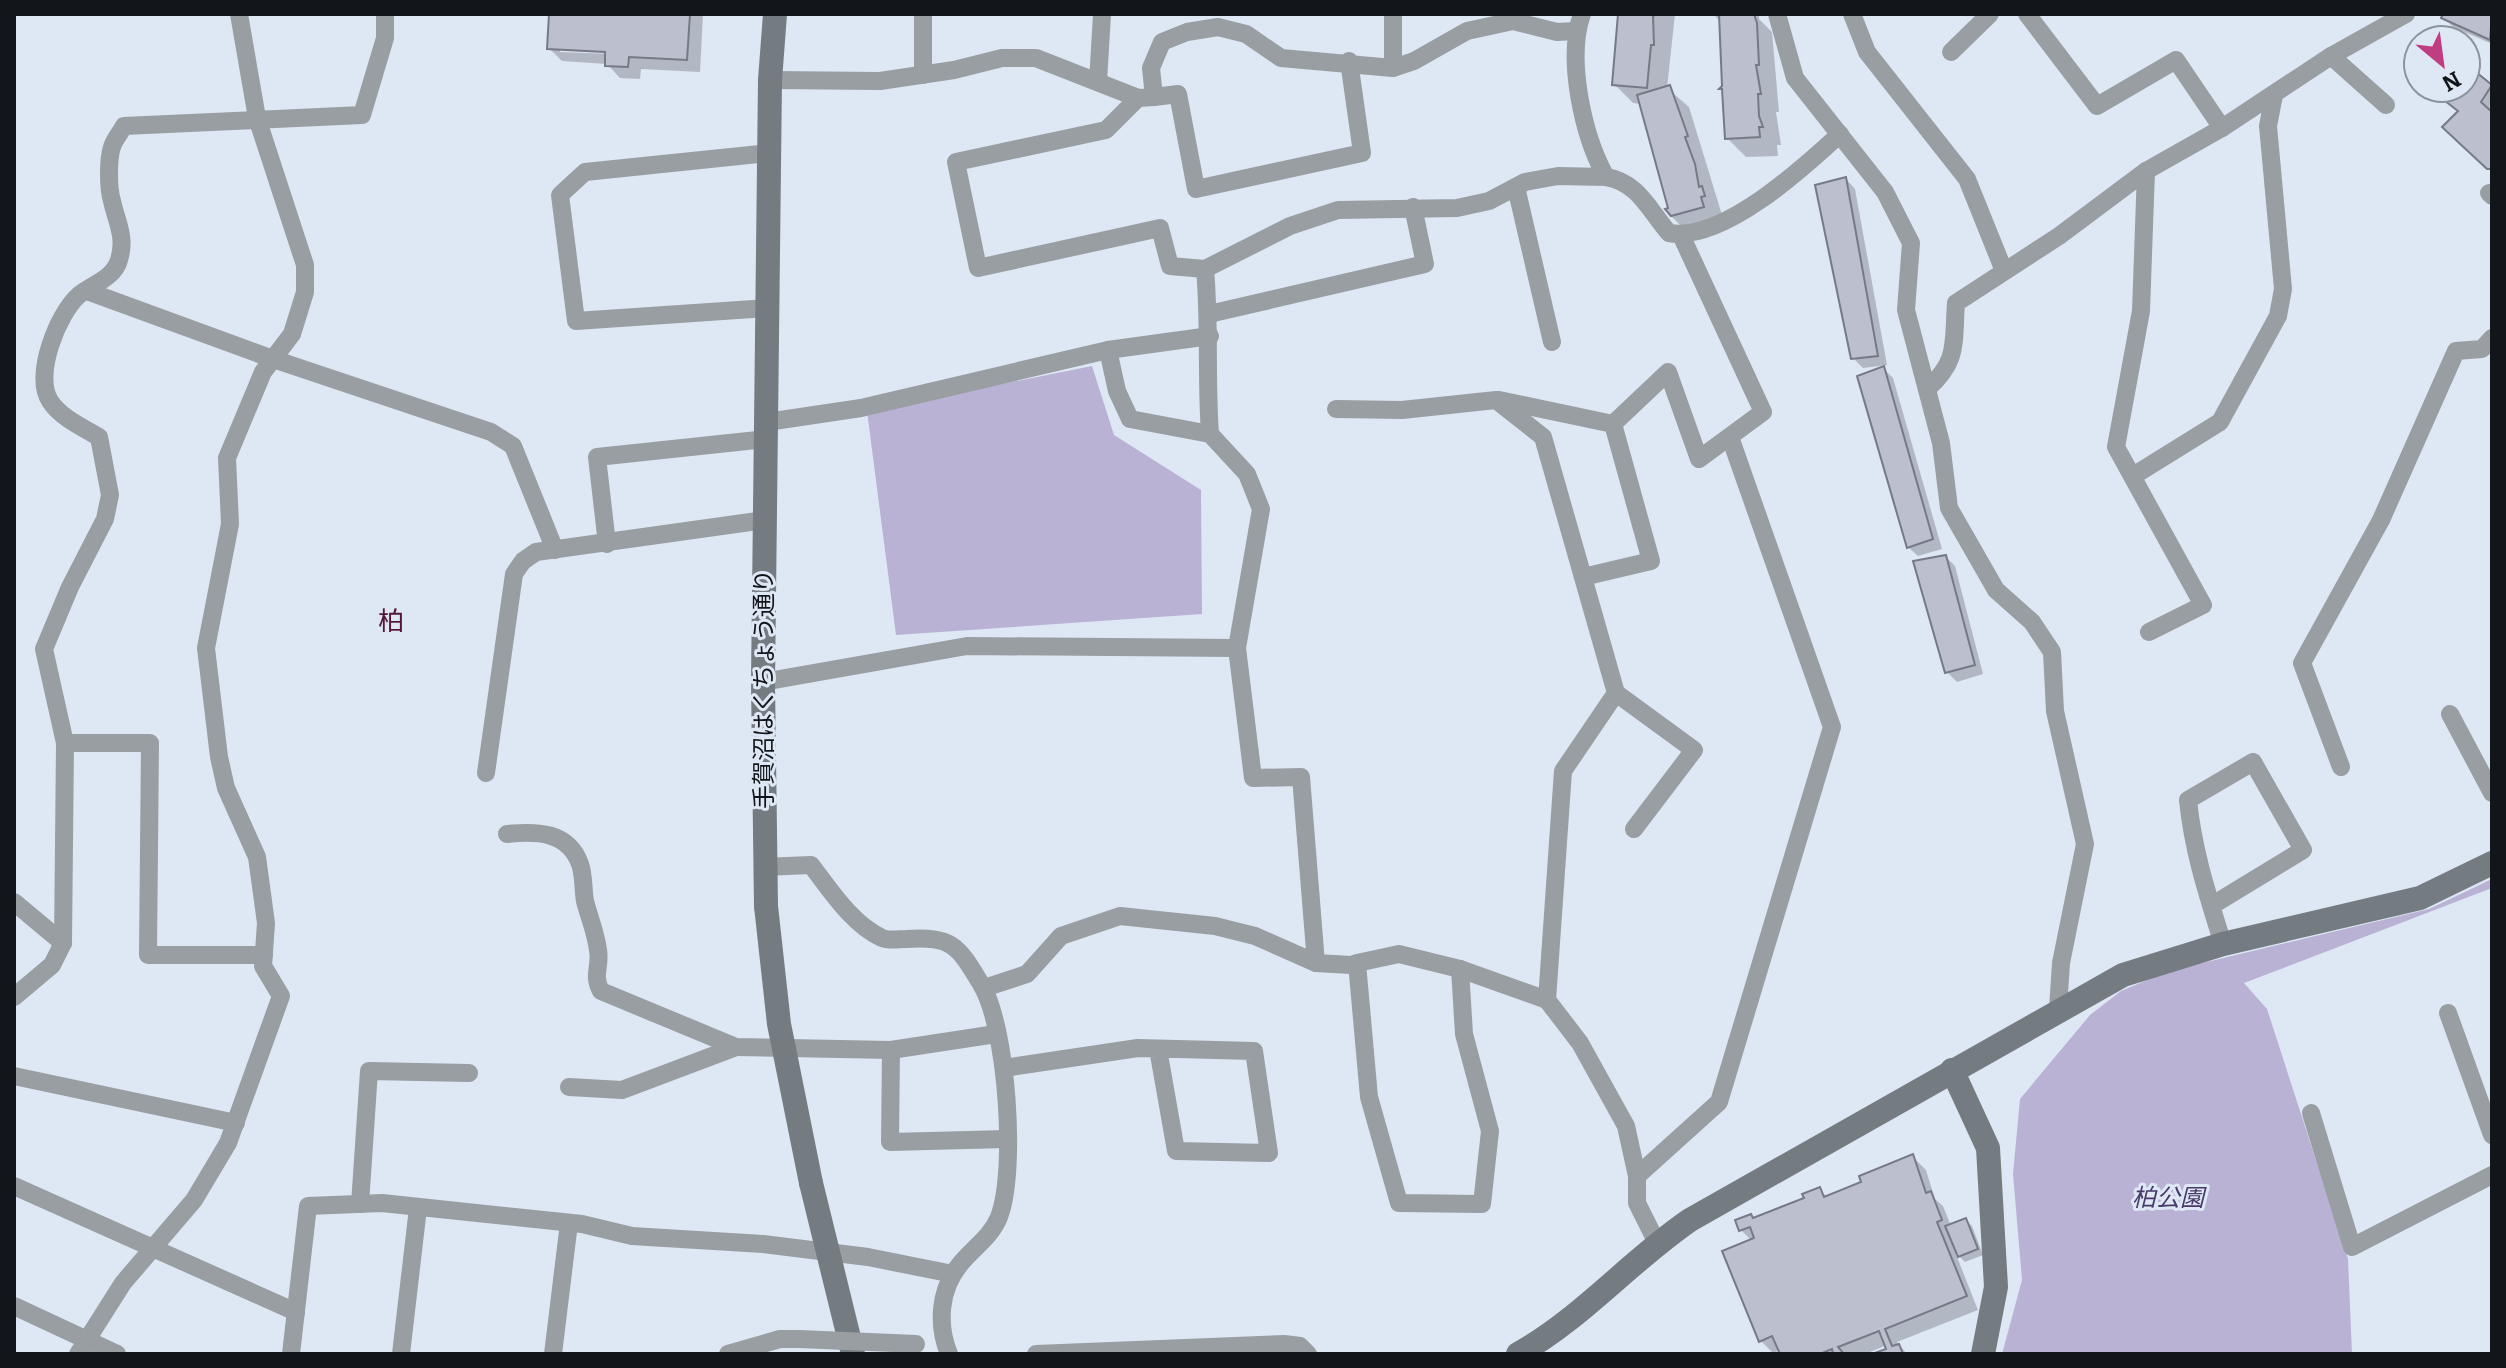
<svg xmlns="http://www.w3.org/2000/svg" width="2506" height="1368" viewBox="0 0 2506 1368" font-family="Bitter,'Noto Sans JP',serif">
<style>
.green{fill:#bab2d5}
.shadow{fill:#0003;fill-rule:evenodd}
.building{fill:#bcbfce;stroke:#767986;stroke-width:2}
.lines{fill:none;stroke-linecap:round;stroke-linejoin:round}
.street{stroke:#999ea3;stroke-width:18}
.secondary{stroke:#747c82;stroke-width:24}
.street-bridge{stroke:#999ea3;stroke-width:18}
.secondary-bridge{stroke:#747c82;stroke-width:24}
.labels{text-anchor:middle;stroke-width:6;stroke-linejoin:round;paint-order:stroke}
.street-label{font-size:24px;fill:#121519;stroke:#dee7f4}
.park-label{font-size:24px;font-style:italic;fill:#47396a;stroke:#dee7f4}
.neighbourhood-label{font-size:26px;fill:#541536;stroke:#dee7f4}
</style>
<rect width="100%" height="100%" fill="#dee7f4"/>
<!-- green -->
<g class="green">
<path d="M 1092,366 L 1114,435 L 1201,490 L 1202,614 L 896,635 L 867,411 Z"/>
<path d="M 2492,879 L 2492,888 L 2244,983 L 2267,1009 L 2348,1259 L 2352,1354 L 2002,1354 L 2022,1280 L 2013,1174 L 2020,1099 L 2090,1015 L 2121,991 L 2169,971 L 2429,909 Z"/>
</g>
<!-- shadow -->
<g class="shadow">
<path d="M 551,14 L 703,14 L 700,72 L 641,69 L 640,79 L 620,78 L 607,64 L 562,61 L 549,48 ZM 560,48 L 615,50 L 615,54 L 560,52 Z"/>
<path d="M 1620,14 L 1675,14 L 1667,88 L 1689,107 L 1722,215 L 1689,234 L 1669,214 L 1641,104 L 1633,103 L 1614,84 Z"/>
<path d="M 1713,14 L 1759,14 L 1759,19 L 1772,32 L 1779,112 L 1776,112 L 1781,145 L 1777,145 L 1778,156 L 1746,157 L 1727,138 L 1721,22 Z"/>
<path d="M 2445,14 L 2492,14 L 2492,44 L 2453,27 L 2443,17 Z"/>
<path d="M 2466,67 L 2492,88 L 2489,112 L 2492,171 L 2454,137 L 2460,112 L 2449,88 L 2466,88 Z"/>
<path d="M 1846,179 L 1855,189 L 1887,365 L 1863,368 L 1853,358 Z"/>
<path d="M 1883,368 L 1893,378 L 1942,549 L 1918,556 L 1908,547 Z"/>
<path d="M 1946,557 L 1955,566 L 1983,674 L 1957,682 L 1947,672 Z"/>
<path d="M 1913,1157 L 1926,1170 L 1935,1199 L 1943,1206 L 1951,1226 L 1966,1220 L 1972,1226 L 1983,1255 L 1965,1262 L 1955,1252 L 1978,1310 L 1897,1342 L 1907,1354 L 1878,1354 L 1889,1350 L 1887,1345 L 1865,1354 L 1782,1354 L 1780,1350 L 1773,1353 L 1760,1340 L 1752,1241 L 1741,1230 L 1754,1220 L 1806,1199 L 1819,1189 L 1827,1197 Z"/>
</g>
<!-- building -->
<g class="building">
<path d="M 549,14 L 690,14 L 687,60 L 629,57 L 628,67 L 605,66 L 605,52 L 547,49 Z"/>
<path d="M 1618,14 L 1657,14 L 1653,16 L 1654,45 L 1651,45 L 1647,88 L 1612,85 Z"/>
<path d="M 1719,14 L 1754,14 L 1757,23 L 1759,65 L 1756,65 L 1761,94 L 1758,94 L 1759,116 L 1763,127 L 1759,127 L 1760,137 L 1725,139 L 1722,89 L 1719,89 L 1722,86 Z"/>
<path d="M 2443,14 L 2492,14 L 2490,40 L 2441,18 Z"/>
<path d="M 2466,64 L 2492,85 L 2481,102 L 2492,112 L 2492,169 L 2487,169 L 2442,127 L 2458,111 L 2440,97 L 2447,88 L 2466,88 Z"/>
<path d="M 1670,85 L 1688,136 L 1685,137 L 1695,164 L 1699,187 L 1702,186 L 1705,196 L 1701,197 L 1704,207 L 1671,216 L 1665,209 L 1668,208 L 1637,95 Z"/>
<path d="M 1846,177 L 1878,356 L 1851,359 L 1815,185 Z"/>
<path d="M 1884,366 L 1933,539 L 1907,548 L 1857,376 Z"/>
<path d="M 1946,555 L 1975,665 L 1945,673 L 1913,561 Z"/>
<path d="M 1913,1154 L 1926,1193 L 1931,1191 L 1942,1220 L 1937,1222 L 1967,1296 L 1885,1329 L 1892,1346 L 1899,1344 L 1903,1354 L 1872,1354 L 1886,1349 L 1879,1331 L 1838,1347 L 1844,1354 L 1833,1354 L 1832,1349 L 1820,1354 L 1780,1354 L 1772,1336 L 1759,1342 L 1722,1251 L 1754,1238 L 1750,1227 L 1739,1231 L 1735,1220 L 1751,1214 L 1753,1218 L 1804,1198 L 1802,1194 L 1820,1187 L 1824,1197 L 1861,1182 L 1859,1176 Z"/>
<path d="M 1966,1218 L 1978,1249 L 1958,1257 L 1945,1226 Z"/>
</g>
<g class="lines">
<!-- street -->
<g class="street">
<path d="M 1393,14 L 1393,68"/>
<path d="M 1777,14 L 1795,78 L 1885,192 L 1911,243 L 1906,310 L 1941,443 L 1949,508 L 1996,590 L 2032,622 L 2052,652 L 2055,711 L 2085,844 L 2061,963 L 2058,1009"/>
<path d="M 1852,14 L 1867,52 L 1967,179 L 2004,271"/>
<path d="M 2027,14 L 2097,106 L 2176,60 L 2222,128"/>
<path d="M 1951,52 L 1990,14"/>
<path d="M 2331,56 L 2386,105"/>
<path d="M 923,75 L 923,14"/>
<path d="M 770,80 L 880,81 L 954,70 L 1002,58 L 1036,58 L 1138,98 L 1154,97 L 1151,68 L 1162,42 L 1187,32 L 1218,27 L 1246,34 L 1281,58 L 1393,68 L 1414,61 L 1467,31 L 1513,21 L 1557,32 L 1576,31"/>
<path d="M 1098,82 L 1102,14"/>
<path d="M 1154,97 L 1178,94 L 1196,189 L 1362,153 L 1349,61"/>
<path d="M 1138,98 L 1106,130 L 956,162 L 978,268 L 1160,228 L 1170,266 L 1205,269"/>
<path d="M 2146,171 L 2141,311 L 2116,447 L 2203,605 L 2149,632"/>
<path d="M 1606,177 C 1638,182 1649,210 1669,233 C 1723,242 1803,168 1840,134"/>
<path d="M 1516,187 L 1552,342"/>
<path d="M 2489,193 L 2492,196"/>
<path d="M 87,291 L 273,359 L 491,432 L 513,446 L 555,550"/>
<path d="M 768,308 L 576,321 L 560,195 L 585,172 L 769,153"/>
<path d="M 1209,314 L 1425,264 L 1413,207"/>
<path d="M 1108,350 L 1117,391 L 1130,419 L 1210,434 L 1247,474 L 1261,509 L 1237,648"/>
<path d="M 1927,389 C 1959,361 1953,343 1956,303 L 2059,236 L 2146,171 L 2222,128 L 2331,56 L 2406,14"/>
<path d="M 1499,400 L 1613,424 L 1651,561 L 1583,577"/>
<path d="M 1336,409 L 1402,410 L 1496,400 L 1543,437 L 1616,693 L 1563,771 L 1547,1000 L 1460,969"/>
<path d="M 767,422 L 861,408 L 1108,350 L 1210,336"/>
<path d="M 1613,424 L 1668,372 L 1699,459 L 1763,412 L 1681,235"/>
<path d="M 1210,434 C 1206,379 1210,325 1205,269 L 1290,226 L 1338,210 L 1457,208 L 1489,201 L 1525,182 L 1558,176 L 1606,177 C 1583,136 1566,59 1582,14"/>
<path d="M 2133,476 L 2220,422 L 2278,316 L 2283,289 L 2268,126 L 2274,95"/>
<path d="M 607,544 L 597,457 L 766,439"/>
<path d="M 763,682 L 967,646 L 1237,648 L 1253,778 L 1301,777 L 1316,963 L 1255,936 L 1215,926 L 1120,916 L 1061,936 L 1027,974 L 984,988"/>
<path d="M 1616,693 L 1694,750 L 1634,829"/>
<path d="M 2450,714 L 2492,793"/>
<path d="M 65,743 L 150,743 L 148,955 L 264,955"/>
<path d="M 2341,767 L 2302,663 L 2381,520 L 2456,351 L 2482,349 L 2492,338"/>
<path d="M 486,773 L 514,574 L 523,561 L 536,552 L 765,520"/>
<path d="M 507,834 C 536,831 568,831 580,864 C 584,875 583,890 585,901 C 589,917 596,933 598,950 C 601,966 592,975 601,991 L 736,1047 L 891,1050 L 996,1034"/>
<path d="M 763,867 L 811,865 C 831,891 852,924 882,938 C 889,941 899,939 906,939 C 953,936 958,946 981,984 C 1007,1026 1017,1171 999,1217 C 991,1237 974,1247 961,1263 C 939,1289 937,1325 949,1354"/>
<path d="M 14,902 L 63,943"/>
<path d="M 2211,906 L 2303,850 L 2253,762 L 2188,800 C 2193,851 2208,896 2223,944"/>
<path d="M 1316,963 L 1351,965 L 1357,963 L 1399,954 L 1460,969 L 1464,1034 L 1490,1131 L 1482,1204 L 1399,1203 L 1369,1097 L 1357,963"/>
<path d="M 14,997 L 52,965 L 63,943 L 65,743 L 44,649 L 70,587 L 105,519 L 110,495 L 99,437 C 82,427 60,417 50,401 C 33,376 58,313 79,295 C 93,284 114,278 119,260 C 126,237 117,223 112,201 C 108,188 108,159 112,147 C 114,140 121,132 124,126 L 362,115 L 385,38 L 385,14"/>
<path d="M 1547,1000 L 1580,1043 L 1626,1126 L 1637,1176"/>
<path d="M 2448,1013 L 2492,1135"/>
<path d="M 891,1050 L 890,1142 L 1007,1139"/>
<path d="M 1004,1068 L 1138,1048 L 1254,1051 L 1269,1153 L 1176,1151 L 1158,1049"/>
<path d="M 14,1076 L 236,1123"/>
<path d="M 569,1087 L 622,1090 L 736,1047"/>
<path d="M 2311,1113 L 2352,1247 L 2492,1175"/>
<path d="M 14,1186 L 296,1312"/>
<path d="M 360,1204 L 369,1071 L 469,1073"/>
<path d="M 1657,1243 L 1637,1203 L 1637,1176 L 1719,1102 L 1832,727 L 1730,437"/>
<path d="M 14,1306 L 117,1354"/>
<path d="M 78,1354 L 123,1283 L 194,1200 L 228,1143 L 281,996 L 263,966 L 266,923 L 257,857 L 226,788 L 219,757 L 206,648 L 230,524 L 227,458 L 263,372 L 292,334 L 305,292 L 305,265 L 257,118 L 239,14"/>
<path d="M 291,1354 L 308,1206 L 382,1203 L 582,1224 L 632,1236 L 763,1244 L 868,1257 L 953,1274"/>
<path d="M 401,1354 L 418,1208"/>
<path d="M 553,1354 L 569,1223"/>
<path d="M 728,1354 L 780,1339 L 799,1339"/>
<path d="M 1036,1354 L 1284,1344 L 1300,1346 L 1308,1354"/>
</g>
<!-- secondary -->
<g class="secondary">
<path d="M 766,906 L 763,682 L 770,80 L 775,14"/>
<path d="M 1952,1070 L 1988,1148 L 1996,1287 L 1983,1354"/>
<path d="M 811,1183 L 853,1354"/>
<path d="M 1518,1354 C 1581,1319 1630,1261 1690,1220 L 2123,975 L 2223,944 L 2420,898 L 2492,863"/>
</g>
<!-- street-bridge -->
<path class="street-bridge" d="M 799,1339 L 916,1344"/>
<!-- secondary-bridge -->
<path class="secondary-bridge" d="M 766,906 L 779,1024 L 811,1183"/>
</g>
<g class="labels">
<!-- street labels -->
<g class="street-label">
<text transform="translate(764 689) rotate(-90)" y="8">手賀沼はくちょう通り</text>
</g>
<!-- park labels -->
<g class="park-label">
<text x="2168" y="1206">柏公園</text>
</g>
<!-- neighbourhood labels -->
<g class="neighbourhood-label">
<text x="391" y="630">柏</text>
</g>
</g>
<!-- border -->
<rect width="2506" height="1368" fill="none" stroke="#121519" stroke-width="32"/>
<!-- north arrow -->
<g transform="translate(2442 64) rotate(151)"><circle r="38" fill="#dee7f4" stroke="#8c939c" stroke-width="2"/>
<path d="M0-6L14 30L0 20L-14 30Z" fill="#c13d81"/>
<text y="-12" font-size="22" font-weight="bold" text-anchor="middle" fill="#121519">N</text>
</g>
</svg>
